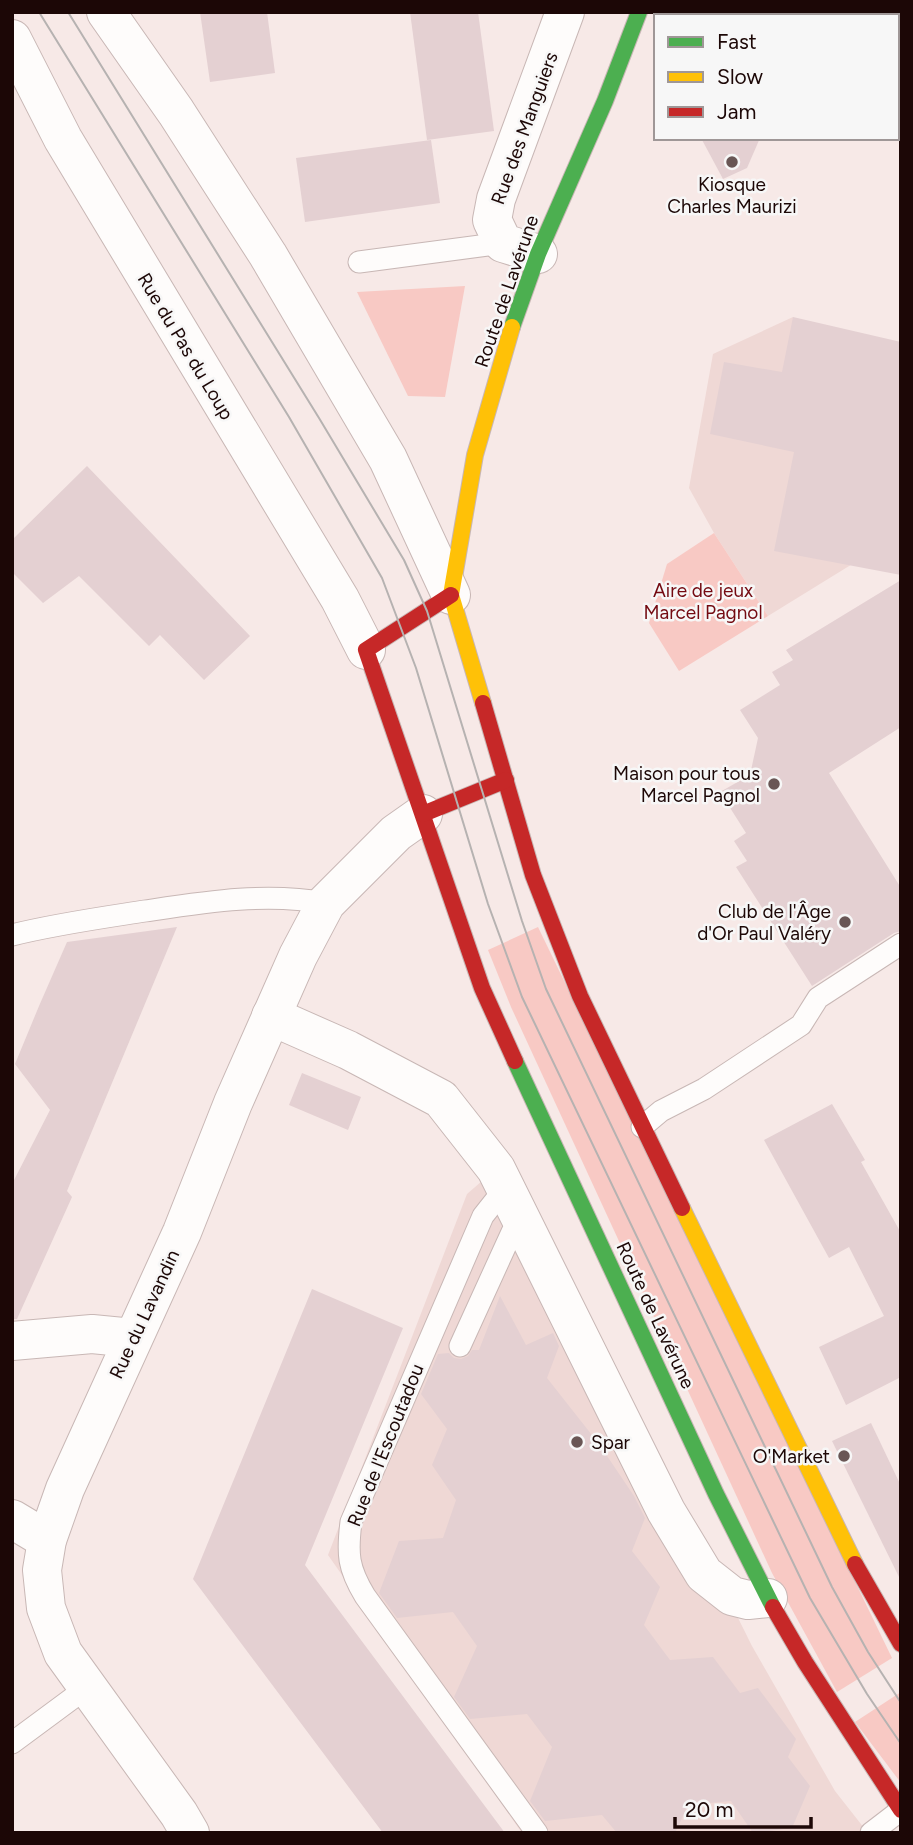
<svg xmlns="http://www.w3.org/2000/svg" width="913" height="1845" viewBox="0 0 913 1845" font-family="Figtree,sans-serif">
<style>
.built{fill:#efd8d5}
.green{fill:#f8c9c4}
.building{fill:#e4d0d2}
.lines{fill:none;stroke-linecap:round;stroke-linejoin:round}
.lane-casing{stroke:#c8b7b5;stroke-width:23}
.street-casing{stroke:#c8b7b5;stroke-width:40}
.fast-casing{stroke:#c8b7b5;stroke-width:18}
.slow-casing{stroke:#c8b7b5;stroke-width:18}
.jam-casing{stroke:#c8b7b5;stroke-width:18}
.lane{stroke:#fefcfb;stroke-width:21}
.street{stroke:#fefcfb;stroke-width:38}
.fast{stroke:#4caf50;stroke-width:16}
.slow{stroke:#ffc107;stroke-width:16}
.jam{stroke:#c62828;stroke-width:16}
.tram{stroke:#b6b2b1;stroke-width:2}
.poi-dot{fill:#695655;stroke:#f7f7f7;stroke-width:2.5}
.labels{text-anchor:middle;stroke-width:5;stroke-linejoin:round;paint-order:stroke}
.street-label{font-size:19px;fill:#1c0706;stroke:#f7f7f7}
.poi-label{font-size:19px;fill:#1c0706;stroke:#f7f7f7;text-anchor:end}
.park-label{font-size:19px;fill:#740a11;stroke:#f7f7f7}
</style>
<rect width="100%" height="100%" fill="#f7e9e7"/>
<!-- built -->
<g class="built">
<path d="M 793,317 L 901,534 L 768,616 L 714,533 L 689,488 L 713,354 Z"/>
<path d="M 511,1156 L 566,1273 L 752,1646 L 835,1791 L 868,1833 L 522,1833 L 328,1555 L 467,1194 Z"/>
</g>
<!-- green -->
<g class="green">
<path d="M 465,286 L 445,397 L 408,396 L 357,292 Z"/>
<path d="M 714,533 L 768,616 L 679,671 L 649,623 L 667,564 Z"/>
<path d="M 538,927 L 892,1658 L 837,1692 L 772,1573 L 511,1007 L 488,950 Z"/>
<path d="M 901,1692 L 901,1783 L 855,1722 Z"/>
</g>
<!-- building -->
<g class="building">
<path d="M 200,12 L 267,12 L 275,73 L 210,82 Z"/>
<path d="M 410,12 L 478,12 L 494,131 L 427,140 Z"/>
<path d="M 701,138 L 760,138 L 747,168 L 723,179 Z"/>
<path d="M 431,140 L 440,203 L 305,222 L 296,158 Z"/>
<path d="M 793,317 L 901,342 L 901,575 L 774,551 L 794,452 L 710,434 L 724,362 L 782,372 Z"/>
<path d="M 87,466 L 250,636 L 204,680 L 160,635 L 149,646 L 79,576 L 43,603 L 12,572 L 12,540 Z"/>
<path d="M 901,580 L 901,727 L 829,773 L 901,888 L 901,931 L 894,933 L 812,986 L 736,867 L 747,861 L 734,841 L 746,833 L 720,792 L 750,775 L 758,738 L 740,710 L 780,685 L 772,672 L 793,660 L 786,650 Z"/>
<path d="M 177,927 L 67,1191 L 72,1197 L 17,1319 L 12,1319 L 12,1184 L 50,1110 L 15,1064 L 39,1006 L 67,942 Z"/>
<path d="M 302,1073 L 361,1097 L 348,1130 L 289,1105 Z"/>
<path d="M 832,1104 L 865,1160 L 861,1162 L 901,1233 L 901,1377 L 846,1405 L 819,1347 L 884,1316 L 849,1247 L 829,1258 L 764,1140 Z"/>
<path d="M 312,1289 L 403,1328 L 305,1565 L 505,1833 L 383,1833 L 193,1579 Z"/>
<path d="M 500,1296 L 526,1345 L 553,1333 L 559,1346 L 547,1378 L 599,1444 L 634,1496 L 645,1518 L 632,1551 L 660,1587 L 644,1625 L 670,1660 L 713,1657 L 740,1693 L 758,1688 L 796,1739 L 788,1757 L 810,1786 L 792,1828 L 753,1833 L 731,1801 L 688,1805 L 675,1833 L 617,1833 L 602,1815 L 545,1821 L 530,1801 L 552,1747 L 527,1714 L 470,1719 L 454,1697 L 477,1646 L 453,1612 L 397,1618 L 379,1593 L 399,1541 L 443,1538 L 456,1500 L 432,1465 L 447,1429 L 421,1394 L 438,1354 L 449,1353 L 454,1358 L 461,1359 L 468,1356 L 472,1350 L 479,1350 Z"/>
<path d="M 871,1423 L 901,1486 L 901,1581 L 832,1441 Z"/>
</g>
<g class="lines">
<defs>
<g id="lane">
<path d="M 359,262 L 503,243"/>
<path d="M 12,935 C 56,924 100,918 145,911 C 205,902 265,892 326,903"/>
<path d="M 642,1127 L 661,1111 L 704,1089 L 801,1025 L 818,998 L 901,944"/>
<path d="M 506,1187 L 483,1216 L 351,1522 C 347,1554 348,1568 365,1596 L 537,1833"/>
<path d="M 460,1346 L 512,1232 L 523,1220"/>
<path d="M 12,1743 L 89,1686"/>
<path d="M 871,1833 L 901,1810"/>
</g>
<g id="street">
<path d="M 106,12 L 176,112 L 268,255 L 388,459 L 451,595"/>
<path d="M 831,12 L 840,16"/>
<path d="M 897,26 L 901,23"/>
<path d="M 12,39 L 63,139 L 340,599 L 366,650"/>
<path d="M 538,254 L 503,243 L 492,220 L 496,199 L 565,12"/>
<path d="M 271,1016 L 348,1050 L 441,1099 L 496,1169 L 666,1511 L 704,1574 L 732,1596 L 748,1600 L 768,1598"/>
<path d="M 12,1341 L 92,1334 L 133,1338"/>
<path d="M 12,1519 L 47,1540"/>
<path d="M 190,1833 L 179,1814 L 63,1653 L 46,1608 L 42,1570 L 47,1540 L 65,1489 L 182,1232 L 233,1103 L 298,956 L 326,903 L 396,833 L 423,814"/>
</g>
<g id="fast">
<path d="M 512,327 L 538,254 L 605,101 L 639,12"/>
<path d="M 515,1061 L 716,1494 L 773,1607"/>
</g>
<g id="slow">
<path d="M 483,703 L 451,595 L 475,455 L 512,327"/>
<path d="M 682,1208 L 855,1564"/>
</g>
<g id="jam">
<path d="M 451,595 L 366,650 L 482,988 L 515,1061"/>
<path d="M 483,703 L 533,875 L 580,996 L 682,1208"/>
<path d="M 423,814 L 506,780"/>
<path d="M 855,1564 L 901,1644"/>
<path d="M 773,1607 L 805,1662 L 901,1810"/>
</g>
</defs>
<!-- lane casing -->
<use href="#lane" class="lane-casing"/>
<!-- street casing -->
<use href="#street" class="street-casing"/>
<!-- fast casing -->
<use href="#fast" class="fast-casing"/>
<!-- slow casing -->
<use href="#slow" class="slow-casing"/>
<!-- jam casing -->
<use href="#jam" class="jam-casing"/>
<!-- lane -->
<use href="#lane" class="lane"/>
<!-- street -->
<use href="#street" class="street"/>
<!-- fast -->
<use href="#fast" class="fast"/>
<!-- slow -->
<use href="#slow" class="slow"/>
<!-- jam -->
<use href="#jam" class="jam"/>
<!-- tram -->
<g class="tram">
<path d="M 39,12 L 289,417 L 382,578 L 416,668 L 488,904 L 522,997 L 810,1598 L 867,1694 L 901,1744"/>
<path d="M 68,12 L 319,418 L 404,560 L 427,611 L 522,921 L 546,989 L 832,1587 L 868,1652 L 901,1703"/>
</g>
</g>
<!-- markers -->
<g class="poi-dot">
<circle cx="732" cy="162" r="7"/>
<circle cx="774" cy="784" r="7"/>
<circle cx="845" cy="922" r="7"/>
<circle cx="577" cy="1442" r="7"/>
<circle cx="844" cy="1456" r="7"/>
</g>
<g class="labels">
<!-- street labels -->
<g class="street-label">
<text transform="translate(524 128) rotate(-70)" y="7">Rue des Manguiers</text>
<text transform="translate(506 291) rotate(-71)" y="7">Route de Lavérune</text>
<text transform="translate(186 346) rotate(59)" y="7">Rue du Pas du Loup</text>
<text transform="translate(144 1314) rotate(-65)" y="7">Rue du Lavandin</text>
<text transform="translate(656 1315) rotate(65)" y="7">Route de Lavérune</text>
<text transform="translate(385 1445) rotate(-68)" y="7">Rue de l'Escoutadou</text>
</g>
<!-- poi labels -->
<g class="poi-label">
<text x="732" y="191" text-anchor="middle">Kiosque<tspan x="732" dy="22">Charles Maurizi</tspan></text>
<text x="760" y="780">Maison pour tous<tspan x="760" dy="22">Marcel Pagnol</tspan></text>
<text x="831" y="918">Club de l'Âge<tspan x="831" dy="22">d'Or Paul Valéry</tspan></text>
<text x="591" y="1449" text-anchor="start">Spar</text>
<text x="830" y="1463">O'Market</text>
</g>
<!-- park labels -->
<g class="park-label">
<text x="703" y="597">Aire de jeux<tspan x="703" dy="22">Marcel Pagnol</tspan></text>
</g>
</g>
<!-- border -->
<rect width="913" height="1845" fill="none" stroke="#1c0706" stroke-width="28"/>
<!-- legend -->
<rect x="654" y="14" width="245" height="126" fill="#f7f7f7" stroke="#9f9797" stroke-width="2"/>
<rect x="668" y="37" width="35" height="10" fill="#4caf50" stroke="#9f9797" stroke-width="2"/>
<text x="717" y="49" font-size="21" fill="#1c0706">Fast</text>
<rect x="668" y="72" width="35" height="10" fill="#ffc107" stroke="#9f9797" stroke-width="2"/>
<text x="717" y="84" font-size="21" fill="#1c0706">Slow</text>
<rect x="668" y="107" width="35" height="10" fill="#c62828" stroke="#9f9797" stroke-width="2"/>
<text x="717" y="119" font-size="21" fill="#1c0706">Jam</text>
<!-- scale -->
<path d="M675 1817v10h136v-10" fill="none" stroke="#1c0706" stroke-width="3.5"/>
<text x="685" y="1817" font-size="21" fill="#1c0706" stroke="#f7f7f7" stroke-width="5" paint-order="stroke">20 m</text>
</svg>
